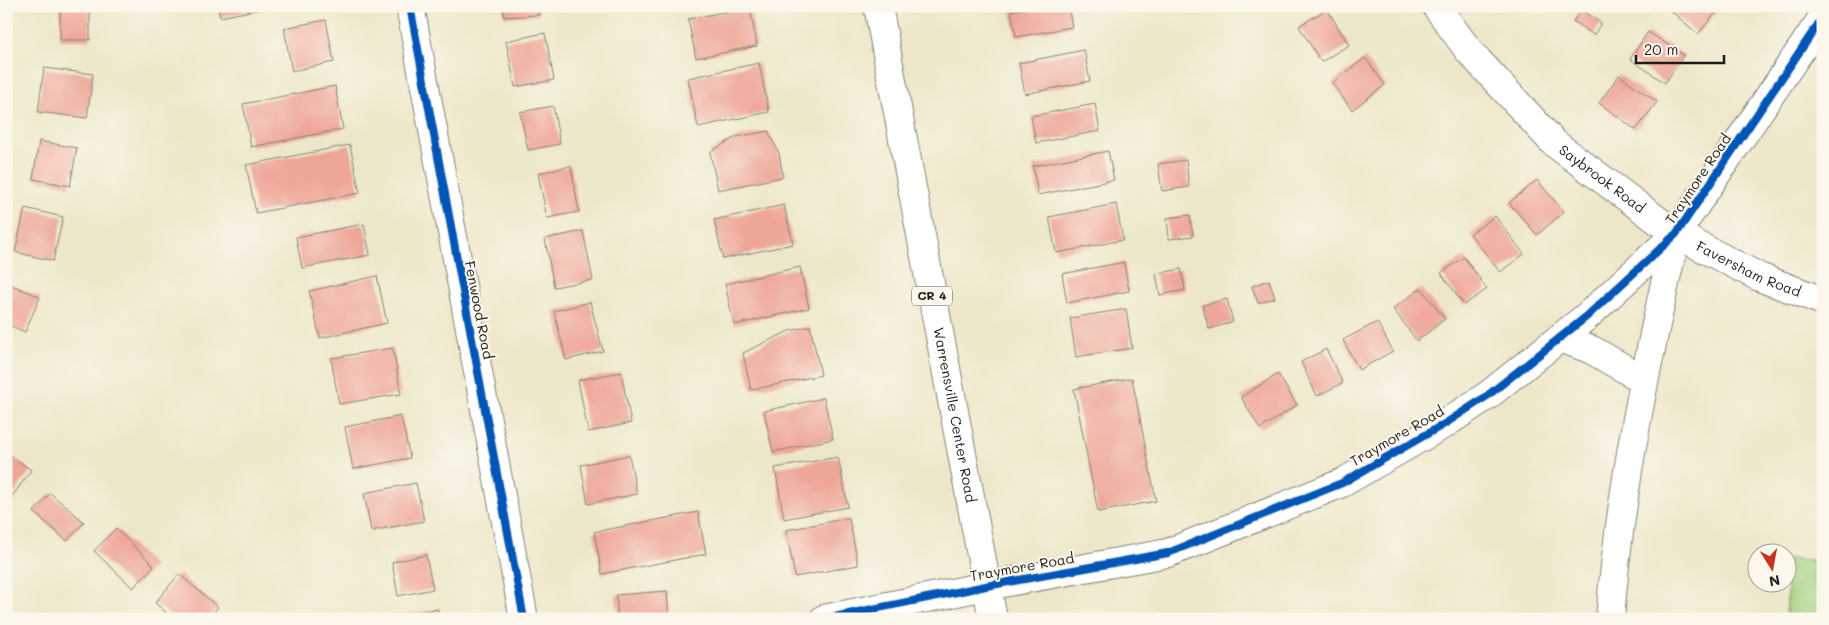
<svg xmlns="http://www.w3.org/2000/svg" width="1829" height="625" viewBox="0 0 1829 625" font-family="Mali,sans-serif">
<style>
.green{fill:#a0ce7c;stroke:#5e754c}
.building{fill:#eea698}
.lines{fill:none;stroke-linecap:round;stroke-linejoin:round}
.minor-casing{stroke:#848272;stroke-width:30}
.primary-casing{stroke:#848272;stroke-width:30}
.minor{stroke:#fff;stroke-width:28}
.primary{stroke:#fff;stroke-width:28}
.cycleway-casing{stroke:#fbf7ec;stroke-width:11}
.cycleway{stroke:#0057b8;stroke-width:8}
.labels{text-anchor:middle;stroke-width:4;stroke-linejoin:round;paint-order:stroke}
.shield{fill:#fbf7ec;stroke:#5f5e5a;stroke-width:1}
.shield-label{font-size:12px;font-weight:bold;fill:#1c1c1c}
.street-label{font-size:14px;fill:#1c1c1c;stroke:#fbf7ec}
</style>
<rect width="100%" height="100%" fill="#fbf7ec"/>
<filter id="ink" filterUnits="userSpaceOnUse"><feTurbulence type="fractalNoise" baseFrequency=".02" numOctaves="2"/><feDisplacementMap in="SourceGraphic" scale="10" xChannelSelector="R" yChannelSelector="G"/><feConvolveMatrix kernelMatrix="1 2 1 2 8 2 1 2 1" color-interpolation-filters="sRGB"/></filter>
<filter id="wash" filterUnits="userSpaceOnUse"><feTurbulence type="fractalNoise" baseFrequency=".0096" numOctaves="4" result="noise"/><feDisplacementMap in="SourceGraphic" scale="20" xChannelSelector="R" yChannelSelector="G"/><feGaussianBlur stdDeviation="1.12" result="paint"/><feColorMatrix in="noise" values="0 0 0 0 0 0 0 0 0 0 0 0 0 0 0 0 0 1.4 0 .05"/><feComposite in="paint" operator="in"/></filter>
<g filter="url(#wash)">
<rect width="100%" height="100%" fill="#ede7c9"/>
<!-- green -->
<path class="green" d="M 1788,558 L 1823,561 L 1823,619 L 1786,619 Z"/>
<g id="blocks">
<!-- building -->
<g class="building">
<rect x="60" y="6" width="30" height="34"/>
<path d="M 218,6 L 271,6 L 271,7 L 220,17 Z"/>
<path d="M 503,6 L 538,6 L 539,15 L 504,17 Z"/>
<path d="M 1034,6 L 1068,6 L 1072,27 L 1016,37 L 1011,11 Z"/>
<path d="M 1665,6 L 1718,6 L 1720,8 L 1698,34 Z"/>
<path d="M 750,7 L 757,46 L 696,58 L 688,19 Z"/>
<path d="M 1327,9 L 1349,45 L 1321,62 L 1299,26 Z"/>
<path d="M 1581,10 L 1601,23 L 1594,35 L 1573,21 Z"/>
<path d="M 326,20 L 334,62 L 292,71 L 284,28 Z"/>
<path d="M 1648,32 L 1684,55 L 1665,83 L 1630,59 Z"/>
<path d="M 545,33 L 554,80 L 515,87 L 506,41 Z"/>
<path d="M 1084,50 L 1090,81 L 1025,94 L 1019,63 Z"/>
<path d="M 1365,58 L 1385,85 L 1352,110 L 1332,83 Z"/>
<path d="M 759,63 L 769,112 L 698,127 L 688,78 Z"/>
<path d="M 44,68 L 93,74 L 87,118 L 38,112 Z"/>
<path d="M 1619,75 L 1657,102 L 1636,130 L 1599,103 Z"/>
<path d="M 335,86 L 343,129 L 251,147 L 243,104 Z"/>
<path d="M 1095,104 L 1100,131 L 1036,143 L 1031,116 Z"/>
<path d="M 553,106 L 560,144 L 528,150 L 520,112 Z"/>
<path d="M 768,131 L 779,153 L 783,177 L 718,190 L 710,152 L 736,137 Z"/>
<path d="M 39,141 L 77,148 L 70,186 L 33,179 Z"/>
<path d="M 350,145 L 360,193 L 256,213 L 246,165 Z"/>
<path d="M 1108,151 L 1114,180 L 1038,195 L 1033,166 Z"/>
<path d="M 1186,160 L 1189,187 L 1162,191 L 1158,164 Z"/>
<path d="M 571,166 L 579,212 L 547,218 L 538,173 Z"/>
<path d="M 1537,180 L 1564,212 L 1537,235 L 1509,203 Z"/>
<path d="M 1116,204 L 1123,240 L 1056,253 L 1049,217 Z"/>
<path d="M 784,205 L 793,244 L 723,259 L 714,220 Z"/>
<path d="M 25,208 L 63,217 L 53,261 L 15,252 Z"/>
<path d="M 1190,215 L 1193,236 L 1169,239 L 1167,218 Z"/>
<path d="M 1495,216 L 1524,254 L 1500,272 L 1470,234 Z"/>
<path d="M 364,224 L 370,255 L 302,268 L 296,237 Z"/>
<path d="M 583,231 L 593,280 L 554,287 L 545,239 Z"/>
<path d="M 1464,257 L 1487,289 L 1464,305 L 1441,273 Z"/>
<path d="M 1124,262 L 1129,291 L 1067,303 L 1062,274 Z"/>
<path d="M 800,267 L 809,308 L 734,325 L 725,284 Z"/>
<path d="M 1181,269 L 1185,290 L 1160,295 L 1156,274 Z"/>
<path d="M 377,276 L 387,323 L 320,338 L 309,291 Z"/>
<path d="M 1269,280 L 1275,298 L 1258,303 L 1252,286 Z"/>
<path d="M 7,283 L 40,297 L 25,332 L 6,324 Z"/>
<path d="M 1421,288 L 1445,319 L 1417,341 L 1393,309 Z"/>
<path d="M 1227,299 L 1233,322 L 1209,329 L 1202,305 Z"/>
<path d="M 590,302 L 603,351 L 566,360 L 554,311 Z"/>
<path d="M 1126,309 L 1132,348 L 1076,357 L 1070,318 Z"/>
<path d="M 1377,322 L 1393,351 L 1359,370 L 1343,340 Z"/>
<path d="M 810,326 L 821,375 L 751,390 L 743,353 L 789,331 Z"/>
<path d="M 393,348 L 401,394 L 339,404 L 331,358 Z"/>
<path d="M 1326,349 L 1343,383 L 1317,396 L 1301,362 Z"/>
<path d="M 621,372 L 631,423 L 588,432 L 578,380 Z"/>
<path d="M 1278,374 L 1297,405 L 1260,429 L 1241,397 Z"/>
<path d="M 1132,378 L 1156,501 L 1098,512 L 1074,389 Z"/>
<path d="M 824,398 L 833,439 L 773,452 L 764,411 Z"/>
<path d="M 401,416 L 410,458 L 353,469 L 345,427 Z"/>
<path d="M 6,452 L 31,470 L 11,498 L 6,495 Z"/>
<path d="M 629,455 L 637,494 L 588,504 L 581,465 Z"/>
<path d="M 838,457 L 848,507 L 784,519 L 775,468 Z"/>
<path d="M 416,483 L 424,521 L 371,531 L 364,493 Z"/>
<path d="M 50,493 L 84,522 L 67,541 L 34,512 Z"/>
<path d="M 698,512 L 706,554 L 602,574 L 594,532 Z"/>
<path d="M 849,518 L 858,565 L 795,577 L 786,530 Z"/>
<path d="M 116,528 L 154,566 L 133,588 L 94,551 Z"/>
<path d="M 426,555 L 433,589 L 398,596 L 392,562 Z"/>
<path d="M 179,574 L 218,607 L 208,619 L 174,619 L 155,603 Z"/>
<path d="M 667,591 L 669,619 L 618,619 L 616,595 Z"/>
<path d="M 438,609 L 439,619 L 393,619 L 393,616 Z"/>
</g>
</g>
</g>
<g filter="url(#ink)">
<use href="#blocks" fill-opacity="0" stroke="#848272" stroke-width="1"/>
<g class="lines">
<defs>
<g id="minor">
<path d="M 410,6 L 524,619"/>
<path id="s1" d="M 1436,6 L 1469,51 L 1554,143 L 1676,234 L 1759,277 L 1823,301"/>
<path d="M 1560,338 L 1592,350 L 1644,380"/>
<path d="M 824,619 L 986,586 L 1168,553 L 1342,483 L 1446,423 L 1487,396 L 1586,317 L 1676,234 L 1823,17"/>
<path d="M 1610,619 C 1620,488 1647,362 1676,234"/>
</g>
<g id="primary">
<path id="s2" d="M 878,6 L 993,619"/>
</g>
</defs>
<!-- minor casing -->
<use href="#minor" class="minor-casing"/>
<!-- primary casing -->
<use href="#primary" class="primary-casing"/>
<!-- minor -->
<use href="#minor" class="minor"/>
<!-- primary -->
<use href="#primary" class="primary"/>
<defs>
<g id="cycleway">
<path d="M 410,6 L 524,619"/>
<path d="M 824,619 L 986,586 L 1168,553 L 1342,483 L 1446,423 L 1487,396 L 1586,317 L 1676,234 L 1823,17"/>
</g>
</defs>
<!-- cycleway casing -->
<use href="#cycleway" class="cycleway-casing"/>
<!-- cycleway -->
<use href="#cycleway" class="cycleway"/>
</g>
</g>
<g class="labels">
<!-- shield labels -->
<rect class="shield" x="912" y="286.5" width="40" height="19" rx="4"/>
<g class="shield-label">
<text x="932" y="300">CR 4</text>
</g>
<!-- street labels -->
<g class="street-label">
<text dy="5" stroke="none"><textPath href="#s1" startOffset="241">Saybrook Road</textPath></text>
<text transform="translate(1698 179) rotate(-56)" y="5">Traymore Road</text>
<text dy="5" stroke="none"><textPath href="#s1" startOffset="414">Faversham Road</textPath></text>
<text transform="translate(479 310) rotate(79)" y="5">Fenwood Road</text>
<text dy="5" stroke="none"><textPath href="#s2" startOffset="416">Warrensville Center Road</textPath></text>
<text transform="translate(1397 436) rotate(-30)" y="5">Traymore Road</text>
<text transform="translate(1022 567) rotate(-10)" y="5">Traymore Road</text>
</g>
</g>
<!-- margin -->
<rect width="1829" height="625" fill="none" stroke="#fbf7ec" stroke-width="25"/>
<!-- north arrow -->
<g transform="translate(1772 568) rotate(169)"><circle r="24" fill="#fbf7ec" stroke="#a29f99"/>
<path d="M0-4L9 19L0 12L-9 19Z" fill="#c8321e"/>
<text y="-8" font-size="14" font-weight="bold" text-anchor="middle" fill="#1c1c1c">N</text>
</g>
<!-- scale -->
<path d="M1636 55v8h88v-8" fill="none" stroke="#1c1c1c" stroke-width="2.5"/>
<text x="1644" y="55" font-size="15" fill="#1c1c1c" stroke="#fbf7ec" stroke-width="4" paint-order="stroke">20 m</text>
</svg>
